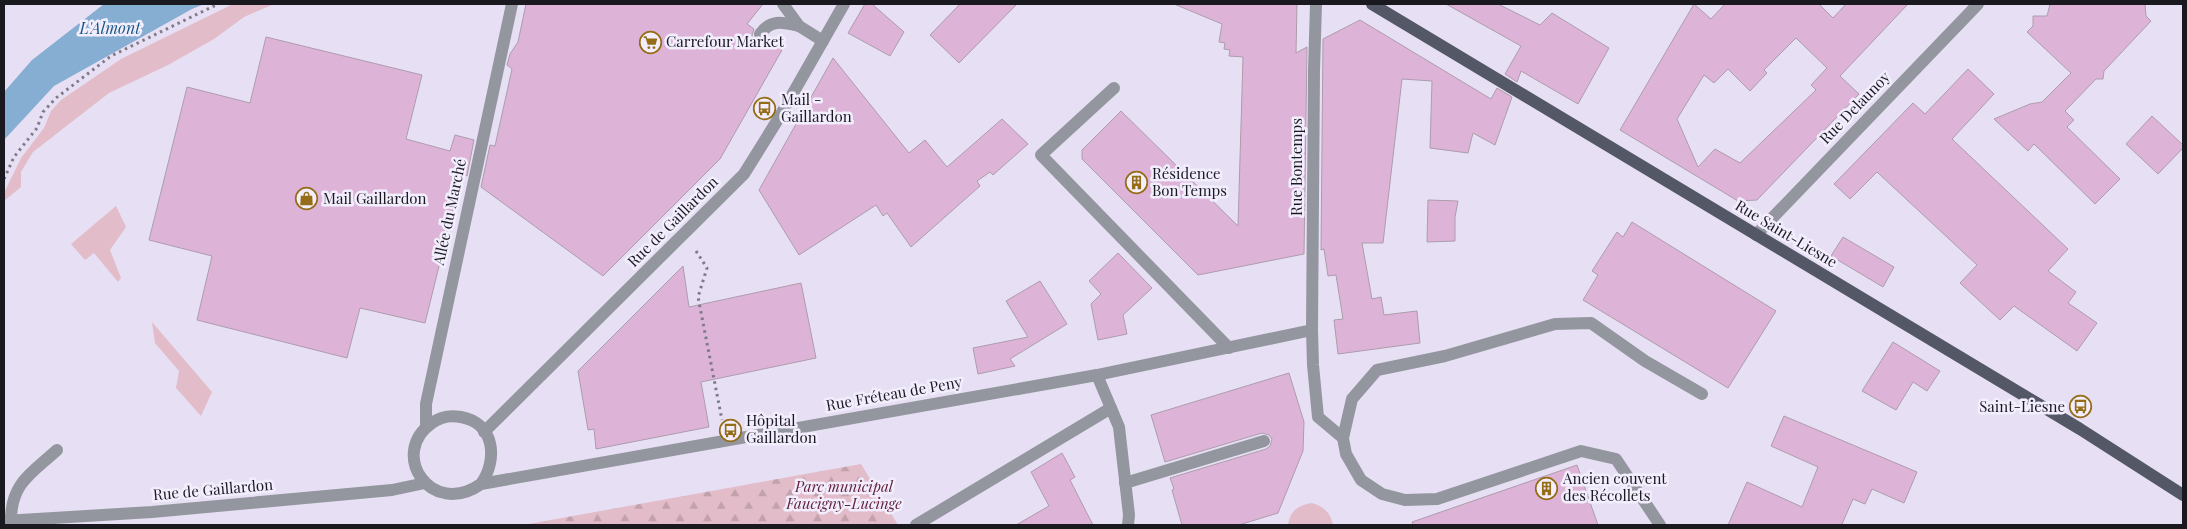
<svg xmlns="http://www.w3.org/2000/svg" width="2187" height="529" viewBox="0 0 2187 529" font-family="'Playfair Display',serif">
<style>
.green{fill:#e2bcc8}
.forest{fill:url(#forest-firs)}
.water{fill:#86aed2}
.building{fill:#ddb4d8;stroke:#ad9cab;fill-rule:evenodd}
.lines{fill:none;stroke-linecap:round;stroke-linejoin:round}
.path{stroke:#7f7a88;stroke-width:3;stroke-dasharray:2.5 4;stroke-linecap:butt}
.minor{stroke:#94969f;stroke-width:12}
.major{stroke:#535766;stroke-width:12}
.labels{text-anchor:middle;stroke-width:5;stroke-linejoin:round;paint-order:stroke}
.poi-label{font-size:15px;fill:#1b1920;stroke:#f3eefe;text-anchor:start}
.street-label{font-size:15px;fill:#1b1920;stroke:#f3eefe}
.park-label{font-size:15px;font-style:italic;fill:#62223c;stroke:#f3eefe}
.water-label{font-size:16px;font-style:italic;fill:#195684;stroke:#f3eefe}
</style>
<defs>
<pattern id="forest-firs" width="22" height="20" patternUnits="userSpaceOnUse" patternTransform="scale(1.25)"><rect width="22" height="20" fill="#e2bcc8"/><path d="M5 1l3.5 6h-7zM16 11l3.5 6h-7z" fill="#c1a1ac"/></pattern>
</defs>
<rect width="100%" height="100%" fill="#e7e0f4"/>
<!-- green -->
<g class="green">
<path d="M 233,4 L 274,4 L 244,17 L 214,39 L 168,65 L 109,93 L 33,152 L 21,172 L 21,187 L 4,201 L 5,191 L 21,158 L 44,128 L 51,111 L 61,100 L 121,59 Z"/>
<path d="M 116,206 L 126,227 L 110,250 L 121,278 L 118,282 L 94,253 L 85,260 L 71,244 Z"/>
<path d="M 152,322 L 212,392 L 201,416 L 176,388 L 179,371 L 155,343 Z"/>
<path d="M 1312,503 C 1323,506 1331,513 1333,525 L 1288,525 C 1290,511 1298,505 1312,503 Z"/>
</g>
<!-- forest -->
<path class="forest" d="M 861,464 L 898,525 L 523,525 Z"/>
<!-- water -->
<path class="water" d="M 104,4 L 204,4 L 192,9 L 54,86 L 4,140 L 4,92 L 32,60 Z"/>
<!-- building -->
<g class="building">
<path d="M 526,4 L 763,4 L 747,24 L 754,29 L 752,36 L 755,40 L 762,42 L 767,39 L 782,50 L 720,159 L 603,276 L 481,187 L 490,145 L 495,146 L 512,69 L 507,65 L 510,54 L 518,42 Z"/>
<path d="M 865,4 L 872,4 L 904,32 L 890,56 L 848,33 Z"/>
<path d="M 960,4 L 1017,4 L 959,63 L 930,35 Z"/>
<path d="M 1174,4 L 1297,4 L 1296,53 L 1307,47 L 1304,254 L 1198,275 L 1082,159 L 1082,150 L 1121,111 L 1238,226 L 1243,57 L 1229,56 L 1230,50 L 1224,49 L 1225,43 L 1219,42 L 1222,24 Z"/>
<path d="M 1446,4 L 1498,4 L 1540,25 L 1552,13 L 1609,48 L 1578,104 L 1521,71 L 1517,82 L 1505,74 L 1521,46 Z"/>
<path d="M 1694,4 L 1711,19 L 1725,4 L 1819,4 L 1833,18 L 1846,4 L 1908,4 L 1840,76 L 1859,94 L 1757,200 L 1738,201 L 1620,130 ZM 1796,38 L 1827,68 L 1811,85 L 1816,90 L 1740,163 L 1715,149 L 1698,167 L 1677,119 L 1704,75 L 1714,83 L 1728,69 L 1750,91 L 1767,73 L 1764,70 Z"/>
<path d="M 2050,4 L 2145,4 L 2146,16 L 2151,21 L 2104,71 L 2103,79 L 2096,79 L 2065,111 L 2074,120 L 2067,127 L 2120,179 L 2095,204 L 2034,144 L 2028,151 L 1994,119 L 2030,104 L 2042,102 L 2071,73 L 2027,32 L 2033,26 L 2033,16 L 2047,16 Z"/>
<path d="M 1360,20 L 1491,99 L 1497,88 L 1512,97 L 1495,145 L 1473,133 L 1468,153 L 1430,148 L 1432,81 L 1402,79 L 1383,243 L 1362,243 L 1372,299 L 1381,297 L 1384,315 L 1417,311 L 1420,343 L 1338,354 L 1334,320 L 1343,319 L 1336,275 L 1328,276 L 1324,249 L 1321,250 L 1323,39 Z"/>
<path d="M 266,37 L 422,75 L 406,139 L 450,151 L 455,135 L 474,140 L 467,176 L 462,173 L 425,323 L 360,308 L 347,358 L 197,320 L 212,256 L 149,240 L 187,87 L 250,103 Z"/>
<path d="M 833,58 L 909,153 L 925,140 L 947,167 L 1002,119 L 1028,144 L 993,175 L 990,172 L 977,181 L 980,186 L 911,247 L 887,213 L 883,216 L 876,205 L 799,255 L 759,190 Z"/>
<path d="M 1968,69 L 1994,94 L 1952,139 L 2068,249 L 2048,271 L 2076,292 L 2068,303 L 2097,323 L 2077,351 L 2014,306 L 2000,320 L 1960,283 L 1977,265 L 1877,172 L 1850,199 L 1834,184 L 1913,103 L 1925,114 Z"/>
<path d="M 2152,116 L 2183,145 L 2183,148 L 2158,174 L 2126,144 Z"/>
<path d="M 1428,200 L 1458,201 L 1455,217 L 1455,241 L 1427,242 Z"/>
<path d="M 1632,222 L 1776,311 L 1728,388 L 1583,300 L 1598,275 L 1592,271 L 1617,232 L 1623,237 Z"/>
<path d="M 1843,237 L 1894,267 L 1883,287 L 1831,256 Z"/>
<path d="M 1118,253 L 1152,288 L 1123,315 L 1127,334 L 1098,340 L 1091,304 L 1101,294 L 1089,281 Z"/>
<path d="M 683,266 L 689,307 L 801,283 L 816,358 L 701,382 L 709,427 L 596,449 L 594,429 L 588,430 L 578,371 Z"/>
<path d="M 1040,281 L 1067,324 L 1010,359 L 1015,366 L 978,374 L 973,348 L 1028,337 L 1006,301 Z"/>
<path d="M 1893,342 L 1940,371 L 1927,391 L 1913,382 L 1896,410 L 1862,391 Z"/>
<path d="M 1289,373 L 1304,422 L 1303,451 L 1278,513 L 1239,525 L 1182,525 L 1172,490 L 1174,489 L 1170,478 L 1266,449 L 1270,446 L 1272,439 L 1269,435 L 1262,433 L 1165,462 L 1151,415 Z"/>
<path d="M 1784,416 L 1917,472 L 1904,503 L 1872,489 L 1865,504 L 1853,499 L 1842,524 L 1846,525 L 1728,525 L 1747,482 L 1802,507 L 1818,467 L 1771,446 Z"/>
<path d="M 1062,453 L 1075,477 L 1070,480 L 1093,525 L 1016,525 L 1049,506 L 1031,472 Z"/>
<path d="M 1577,465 L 1598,525 L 1413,525 L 1412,522 Z"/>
</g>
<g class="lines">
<!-- path -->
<g class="path">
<path d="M 4,179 L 14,157 L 37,128 L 43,112 L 56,98 L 111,56 L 218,4"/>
<path d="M 696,251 L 707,268 L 698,297 L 722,420"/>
</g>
<!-- minor -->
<g class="minor">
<path d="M 783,4 L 799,26 L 823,41"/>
<path d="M 1316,4 L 1314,71 L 1312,330 L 1313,365 L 1318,417 L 1343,438"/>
<path d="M 760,34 C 771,19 782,22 799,26"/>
<path d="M 1114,88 L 1041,155 L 1229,348"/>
<path d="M 1756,235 L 1978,4"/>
<path d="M 1097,375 L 1119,427 L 1129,515 L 1128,525"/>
<path d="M 426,427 L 426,404 L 512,4"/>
<path d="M 484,432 L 744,174 L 780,116 L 844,4"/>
<path d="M 1125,483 L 1264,441"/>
<path d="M 481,484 C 498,460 495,423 461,417 C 450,415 440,417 432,423 C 388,453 431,519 481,484 L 1097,375 L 1312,330"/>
<path d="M 11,520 C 11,483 32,473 57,450"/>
<path d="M 4,521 L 152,512 L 392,490 L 425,483"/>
<path d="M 916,525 L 1111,408"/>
<path d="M 1660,525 L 1616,459 L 1581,451 L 1437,499 L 1405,500 L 1382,494 L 1361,480 L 1346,454 L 1343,438 L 1352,399 L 1377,370 L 1445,356 L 1555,324 L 1591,323 L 1645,361 L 1702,394"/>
</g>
<!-- major -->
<path class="major" d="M 1372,4 L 2080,429 L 2183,495"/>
</g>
<!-- icons -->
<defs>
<symbol id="supermarket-ring" viewBox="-11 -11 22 22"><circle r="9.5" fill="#f3eefe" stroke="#956d17" stroke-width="1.5"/><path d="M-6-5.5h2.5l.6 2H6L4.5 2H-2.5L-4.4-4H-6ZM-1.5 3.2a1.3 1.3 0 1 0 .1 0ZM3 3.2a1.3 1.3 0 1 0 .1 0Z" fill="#956d17"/></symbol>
<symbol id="bus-ring" viewBox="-11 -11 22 22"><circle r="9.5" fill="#f3eefe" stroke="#956d17" stroke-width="1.5"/><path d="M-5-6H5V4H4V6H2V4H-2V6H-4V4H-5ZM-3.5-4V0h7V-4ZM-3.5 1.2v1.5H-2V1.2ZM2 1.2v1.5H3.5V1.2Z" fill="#956d17"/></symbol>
<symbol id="building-ring" viewBox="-11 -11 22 22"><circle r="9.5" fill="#f3eefe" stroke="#956d17" stroke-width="1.5"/><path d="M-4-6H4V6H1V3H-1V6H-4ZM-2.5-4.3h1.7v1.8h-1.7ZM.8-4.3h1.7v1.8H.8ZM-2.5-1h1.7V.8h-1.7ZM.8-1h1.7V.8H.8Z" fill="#956d17"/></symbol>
<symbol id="shop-ring" viewBox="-11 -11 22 22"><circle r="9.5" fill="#f3eefe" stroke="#956d17" stroke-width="1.5"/><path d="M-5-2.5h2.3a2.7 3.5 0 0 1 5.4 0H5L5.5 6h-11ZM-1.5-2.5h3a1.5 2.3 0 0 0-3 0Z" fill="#956d17"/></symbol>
</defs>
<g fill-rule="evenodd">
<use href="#supermarket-ring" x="638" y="30" width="25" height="25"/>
<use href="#bus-ring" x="752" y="96" width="25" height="25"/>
<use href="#building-ring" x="1124" y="170" width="25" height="25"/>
<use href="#shop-ring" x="294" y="186" width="25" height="25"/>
<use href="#bus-ring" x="2068" y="394" width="25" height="25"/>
<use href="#bus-ring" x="718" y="418" width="25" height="25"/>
<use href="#building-ring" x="1534" y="476" width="25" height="25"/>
</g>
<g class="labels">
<!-- poi labels -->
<g class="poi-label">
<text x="666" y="47">Carrefour Market</text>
<text x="781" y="105">Mail -<tspan x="781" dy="17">Gaillardon</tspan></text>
<text x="1152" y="179">Résidence<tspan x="1152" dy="17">Bon Temps</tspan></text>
<text x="323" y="204">Mail Gaillardon</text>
<text x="2065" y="412" text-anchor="end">Saint-Liesne</text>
<text x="746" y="426">Hôpital<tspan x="746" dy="17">Gaillardon</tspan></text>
<text x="1563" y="484">Ancien couvent<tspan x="1563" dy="17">des Récollets</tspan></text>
</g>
<!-- street labels -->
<g class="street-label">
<text transform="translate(1855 108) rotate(-46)" y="5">Rue Delaunoy</text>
<text transform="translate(1297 167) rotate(-90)" y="5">Rue Bontemps</text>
<text transform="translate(450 212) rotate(-78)" y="5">Allée du Marché</text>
<text transform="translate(673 222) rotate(-45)" y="5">Rue de Gaillardon</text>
<text transform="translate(1786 234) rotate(31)" y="5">Rue Saint-Liesne</text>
<text transform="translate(894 394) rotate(-10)" y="5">Rue Fréteau de Peny</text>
<text transform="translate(213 490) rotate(-5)" y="5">Rue de Gaillardon</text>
</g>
<!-- park labels -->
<g class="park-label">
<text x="844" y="492">Parc municipal<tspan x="844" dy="17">Faucigny-Lucinge</tspan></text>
</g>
<!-- water labels -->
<g class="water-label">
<text x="110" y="34">L'Almont</text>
</g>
</g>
<!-- border -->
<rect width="2187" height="529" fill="none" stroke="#1b1920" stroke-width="10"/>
</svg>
